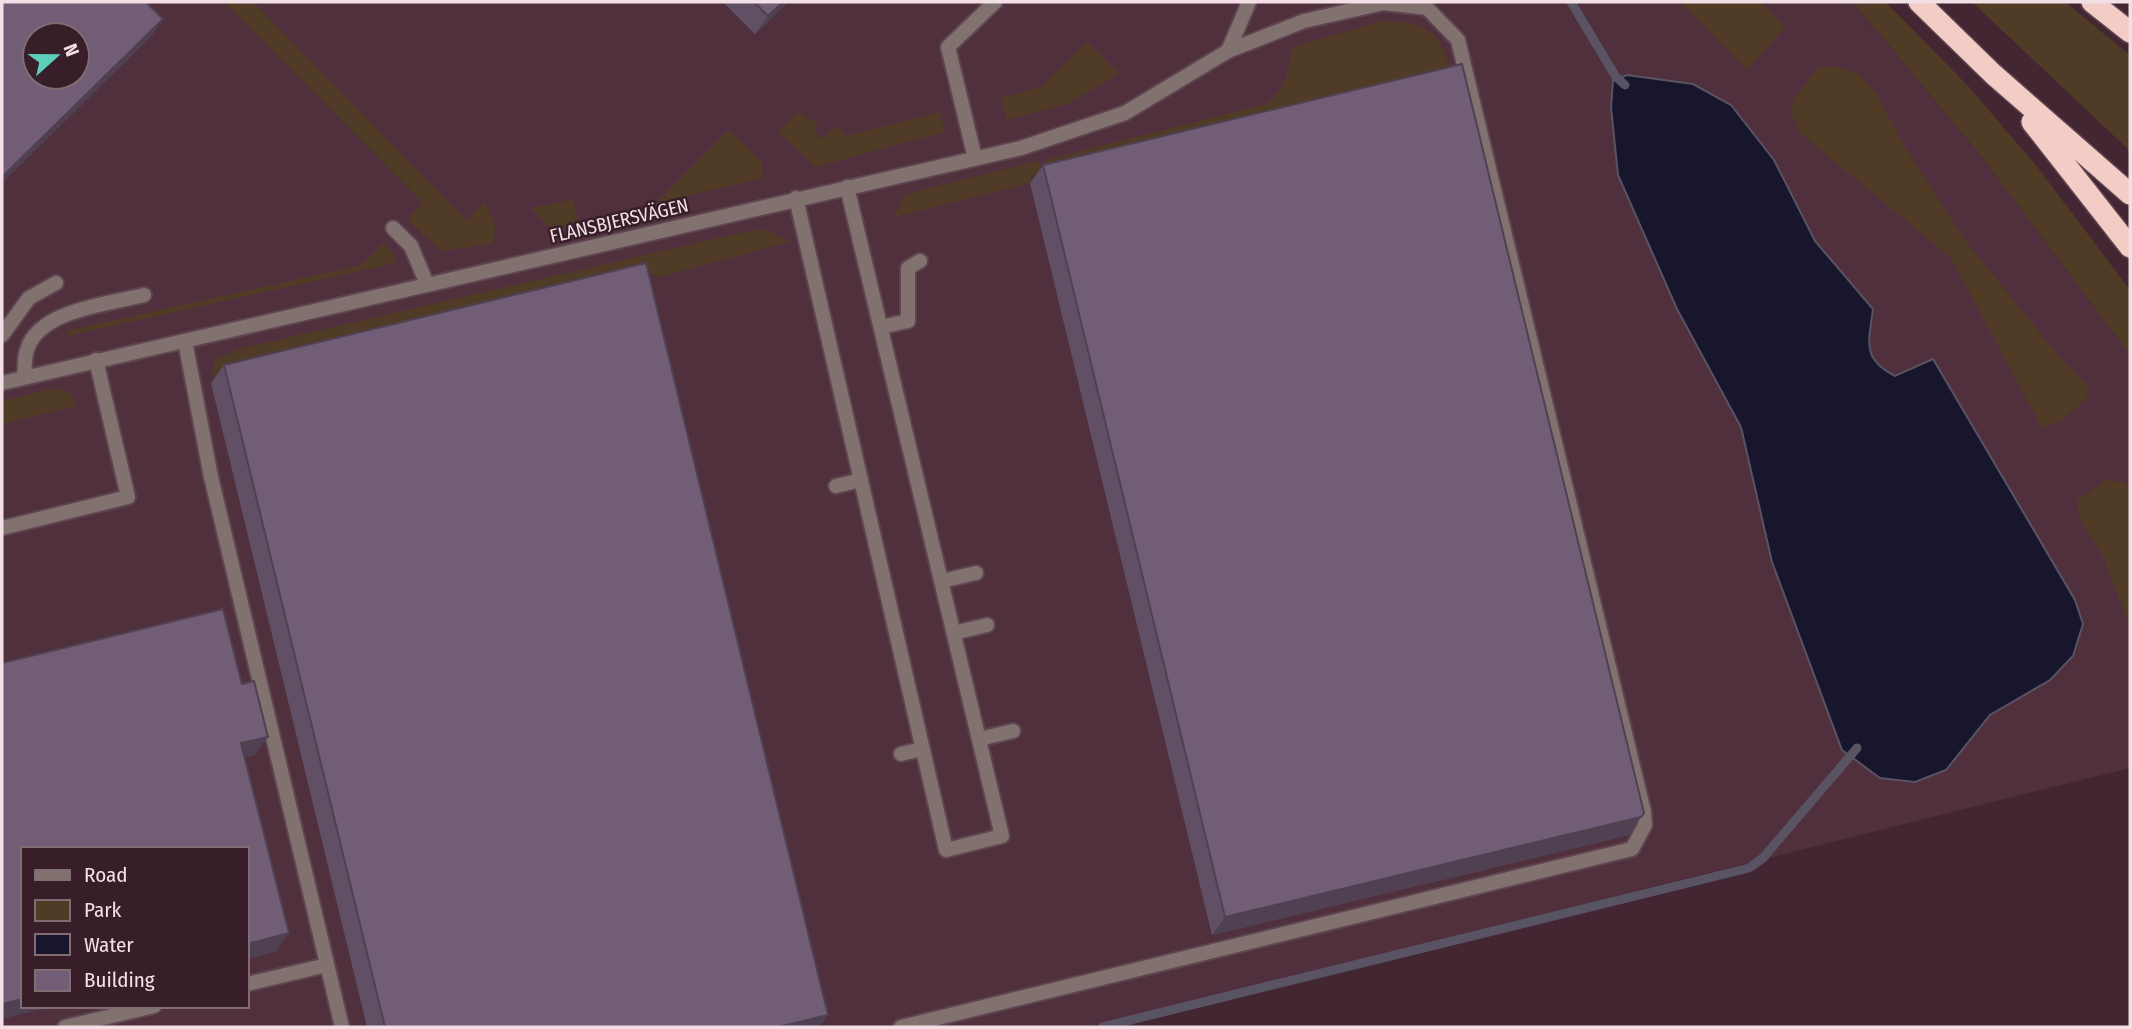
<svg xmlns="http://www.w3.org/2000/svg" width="2132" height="1029" viewBox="0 0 2132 1029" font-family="'Fira Sans Condensed',sans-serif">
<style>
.built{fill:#51303d;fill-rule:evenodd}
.green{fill:#503b26}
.water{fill:#17162d;stroke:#595364;stroke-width:2}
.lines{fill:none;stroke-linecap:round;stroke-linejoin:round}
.stream{stroke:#595364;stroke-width:9}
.service-casing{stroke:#5e454f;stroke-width:18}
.minor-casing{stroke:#5e454f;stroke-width:18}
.motorway-casing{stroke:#5e454f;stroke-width:24}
.service{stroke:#82726f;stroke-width:14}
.minor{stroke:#82726f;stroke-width:14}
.motorway{stroke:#f4ccc6;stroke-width:21}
.wall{fill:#615065}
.shaded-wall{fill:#4f4152}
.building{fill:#715d75;stroke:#4f4152;stroke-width:2;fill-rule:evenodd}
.labels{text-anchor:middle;stroke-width:5;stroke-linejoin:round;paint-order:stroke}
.street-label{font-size:19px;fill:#f2e0e6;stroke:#371e28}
</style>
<rect width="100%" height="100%" fill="#422732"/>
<!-- built -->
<path class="built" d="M 2,2 L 1853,2 L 1981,156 L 2130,355 L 2130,768 L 1088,1027 L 2,1027 ZM 35,35 L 77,35 L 77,77 L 35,77 ZM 23,849 L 247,849 L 247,1006 L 23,1006 Z"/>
<!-- green -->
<g class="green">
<path d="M 224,2 L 253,2 L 466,220 L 484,203 C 492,217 499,227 492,244 L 441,251 L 407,219 L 423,203 Z"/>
<path d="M 1680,2 L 1760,2 L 1785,27 L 1747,70 Z"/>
<path d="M 1853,2 L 1886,2 L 1969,87 L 2038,168 L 2130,290 L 2130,355 L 1981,156 Z"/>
<path d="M 1972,2 L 2065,2 L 2130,55 L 2130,151 Z"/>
<path d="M 1383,21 C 1433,22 1440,34 1453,80 L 1049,171 L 1045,160 L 1266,104 C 1286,87 1289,72 1292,47 Z"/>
<path d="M 1087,42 L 1119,74 L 1067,104 L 1007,120 L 1000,98 L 1041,87 Z"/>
<path d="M 1818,67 L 1839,67 L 1859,74 L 1875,92 L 1908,152 L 1967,243 L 2063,361 L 2088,386 L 2087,398 L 2061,421 L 2042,428 L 1951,258 L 1801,134 L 1791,112 L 1793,101 Z"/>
<path d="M 798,112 L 819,125 L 814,130 L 821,139 L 837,127 L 846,136 L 940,112 L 945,132 L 815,167 L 778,131 Z"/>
<path d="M 729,130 L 761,161 L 764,178 L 656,203 Z"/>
<path d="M 1038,161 L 1041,173 L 1031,175 L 1032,183 L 894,217 L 906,194 Z"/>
<path d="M 573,199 L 579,223 L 551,228 L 531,208 Z"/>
<path d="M 753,230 L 768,230 L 790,242 L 660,277 L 642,272 L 624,281 L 214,377 L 212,372 L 216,358 L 246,347 Z"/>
<path d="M 384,243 L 396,257 L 396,263 L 67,336 L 66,331 L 361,265 Z"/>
<path d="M 54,388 L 70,393 L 77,406 L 2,424 L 2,401 Z"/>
<path d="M 2105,480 L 2124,482 L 2130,491 L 2130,628 L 2105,561 L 2080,518 L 2077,501 Z"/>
</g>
<!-- water -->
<path class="water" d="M 1627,75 L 1693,84 L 1731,105 L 1774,160 L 1815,241 L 1873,309 C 1869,341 1861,359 1895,376 L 1933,359 L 2075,600 L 2083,624 L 2073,656 L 2050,680 L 1990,715 L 1946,770 L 1915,782 L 1880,778 L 1842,750 L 1772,562 L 1741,427 L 1677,309 L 1618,175 L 1611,107 L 1613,81 Z"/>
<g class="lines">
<!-- stream -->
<g class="stream">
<path d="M 1571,2 L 1616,77 L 1625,85"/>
<path d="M 1102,1027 L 1749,868 L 1763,858 L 1857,748"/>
</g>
<defs>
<g id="service">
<path d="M 1228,51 L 1249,2"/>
<path d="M 975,158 L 948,47 L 995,2"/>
<path d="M 796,198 L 946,850 L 1002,836 L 847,187"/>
<path d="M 393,228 L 411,246 L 427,284"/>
<path d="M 881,327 L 908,321 L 908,268 L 920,261"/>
<path d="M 2,335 L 29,298 L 56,283"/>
<path d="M 185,341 L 211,477 L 342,1027"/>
<path d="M 24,377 C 25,369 24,358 27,350 C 38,310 109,304 144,295"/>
<path d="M 836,486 L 861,480"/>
<path d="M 2,528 L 128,497 L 96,360"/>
<path d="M 942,581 L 976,573"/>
<path d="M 954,633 L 987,625"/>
<path d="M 979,739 L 1013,731"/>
<path d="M 901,754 L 922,749"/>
<path d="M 247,984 L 327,965"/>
<path d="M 65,1027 L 154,1006"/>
<path d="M 901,1027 L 1632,849 L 1645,825 L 1644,812 L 1458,40 L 1427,8 L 1384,3 L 1304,21 L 1228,51"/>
</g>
<path id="minor" d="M 2,383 L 1021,148 L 1125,113 L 1228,51"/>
<g id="motorway">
<path d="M 1919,2 L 1993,74 L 2130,194"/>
<path d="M 2092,2 L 2130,32"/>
<path d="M 2032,122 L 2130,247"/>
</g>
</defs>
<!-- service casing -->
<use href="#service" class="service-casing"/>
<!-- minor casing -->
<use href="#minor" class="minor-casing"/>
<!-- motorway casing -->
<use href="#motorway" class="motorway-casing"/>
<!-- service -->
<use href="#service" class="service"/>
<!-- minor -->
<use href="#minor" class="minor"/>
<!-- motorway -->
<use href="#motorway" class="motorway"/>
</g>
<!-- wall -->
<g class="wall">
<path d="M 723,2 L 788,2 L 755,34 Z"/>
<path d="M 1043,165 L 1641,817 L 1629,835 L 1212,935 L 1030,183 Z"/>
<path d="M 224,365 L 819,1027 L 367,1027 L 211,383 Z"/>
</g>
<!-- shaded-wall -->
<g class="shaded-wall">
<path d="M 783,2 L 788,2 L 755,34 L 768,16 Z"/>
<path d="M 163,19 L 151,37 L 2,183 L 2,177 Z"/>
<path d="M 268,737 L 255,755 L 229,761 L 241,743 Z"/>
<path d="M 1641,817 L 1629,835 L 1212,935 L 1225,917 Z"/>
<path d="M 289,933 L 276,952 L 247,959 L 247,944 Z"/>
<path d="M 23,999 L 23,1006 L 54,1006 L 2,1019 L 2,1004 Z"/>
<path d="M 828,1015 L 819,1027 L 778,1027 Z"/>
</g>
<!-- building -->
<g class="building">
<path d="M 2,2 L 146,2 L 163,19 L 2,177 ZM 35,35 L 77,35 L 77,77 L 35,77 Z"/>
<path d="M 754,2 L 783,2 L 768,16 Z"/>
<path d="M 1462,64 L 1644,813 L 1641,817 L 1225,917 L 1043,165 Z"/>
<path d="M 646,263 L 828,1015 L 778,1027 L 385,1027 L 224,365 Z"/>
<path d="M 223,609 L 242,684 L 254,681 L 268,737 L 241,743 L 289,933 L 247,944 L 247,849 L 23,849 L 23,999 L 2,1004 L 2,663 Z"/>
</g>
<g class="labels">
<!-- street labels -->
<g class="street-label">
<text transform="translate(619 220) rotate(-13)" y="7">FLANSBJERSVÄGEN</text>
</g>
</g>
<!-- border -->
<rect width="2132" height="1029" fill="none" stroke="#f2e0e6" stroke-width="7"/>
<!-- legend -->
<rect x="21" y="847" width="228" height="161" fill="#371e28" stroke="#826c74" stroke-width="2"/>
<rect x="35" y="870" width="35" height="10" fill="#82726f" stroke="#826c74" stroke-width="2"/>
<text x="84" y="882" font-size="21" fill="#f2e0e6">Road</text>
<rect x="35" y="900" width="35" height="21" fill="#503b26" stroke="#826c74" stroke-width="2"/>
<text x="84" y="917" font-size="21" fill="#f2e0e6">Park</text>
<rect x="35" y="934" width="35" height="21" fill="#17162d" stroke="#826c74" stroke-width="2"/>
<text x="84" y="952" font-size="21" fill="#f2e0e6">Water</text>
<rect x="35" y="970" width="35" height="21" fill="#715d75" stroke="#826c74" stroke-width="2"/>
<text x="84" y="987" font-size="21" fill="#f2e0e6">Building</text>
<!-- north arrow -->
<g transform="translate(56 56) rotate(69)"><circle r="33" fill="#371e28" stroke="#826c74" stroke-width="2"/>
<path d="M0-5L12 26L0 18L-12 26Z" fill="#5cceba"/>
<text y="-10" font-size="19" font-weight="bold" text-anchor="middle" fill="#f2e0e6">N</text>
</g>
</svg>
